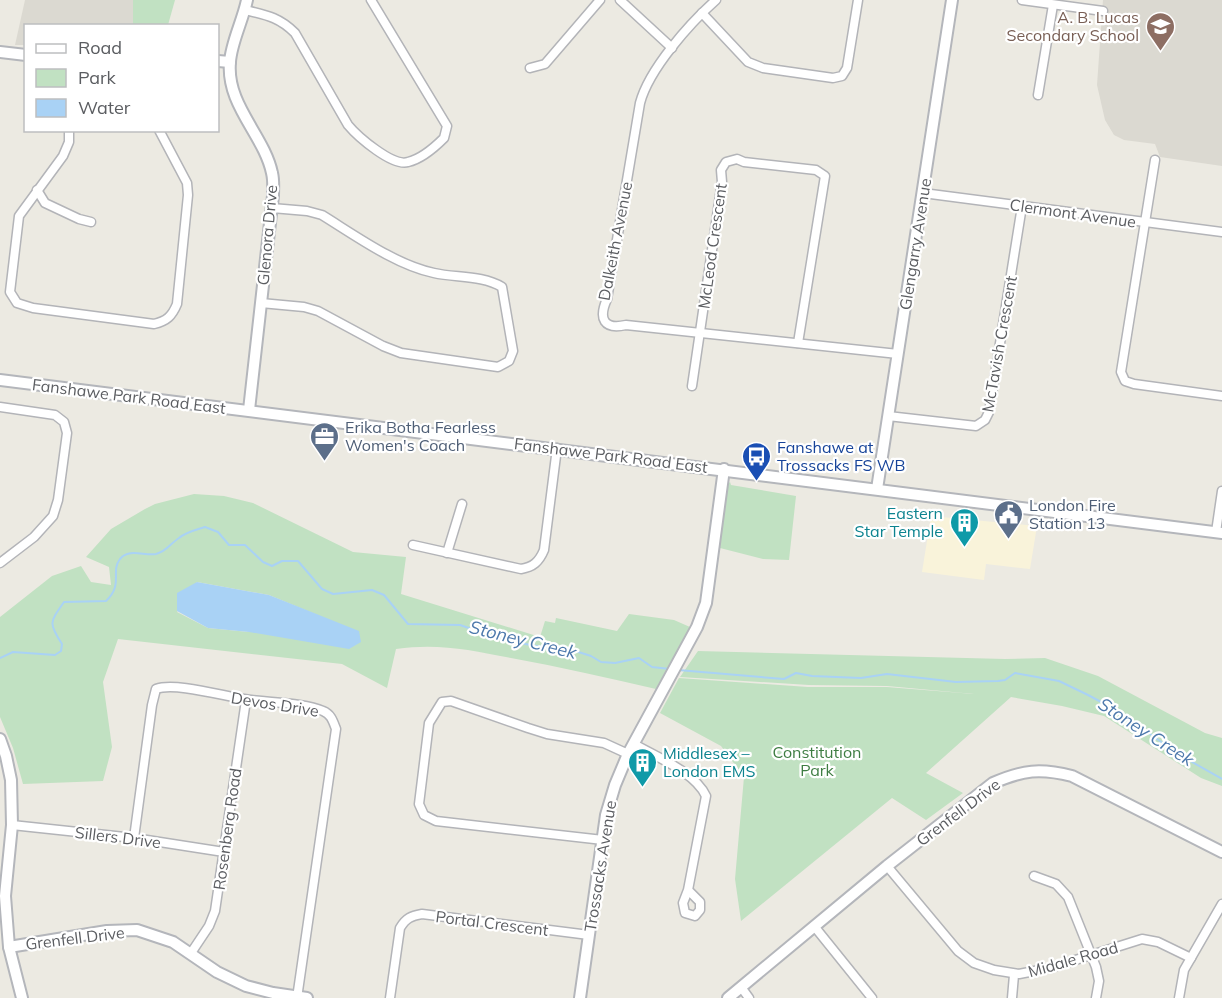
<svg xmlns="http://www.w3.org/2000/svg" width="1222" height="998" viewBox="0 0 1222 998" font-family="Mulish,sans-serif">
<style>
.commercial{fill:#f9f3da}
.education{fill:#dbd9d1}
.green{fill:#c1e1c2;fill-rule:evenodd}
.water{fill:#a9d2f5}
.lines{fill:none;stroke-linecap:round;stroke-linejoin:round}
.stream{stroke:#a9d2f5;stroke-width:2}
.street-casing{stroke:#b3b4b8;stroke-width:11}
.secondary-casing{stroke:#b4b6bb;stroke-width:14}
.street{stroke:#fff;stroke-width:8}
.secondary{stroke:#fff;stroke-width:10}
.labels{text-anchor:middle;stroke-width:4.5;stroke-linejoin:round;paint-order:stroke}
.education-label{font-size:16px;fill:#785e54;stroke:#fff;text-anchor:end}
.street-label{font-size:16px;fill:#5b5d61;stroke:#fff}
.service-label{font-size:16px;fill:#4e5e75;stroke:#fff;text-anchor:start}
.transit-label{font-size:16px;fill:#164399;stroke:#fff;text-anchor:start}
.culture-label{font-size:16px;fill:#0d838f;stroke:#fff;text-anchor:end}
.park-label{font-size:16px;fill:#3e7d42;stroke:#fff}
.water-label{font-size:18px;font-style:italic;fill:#4d79ac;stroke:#fff}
</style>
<rect width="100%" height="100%" fill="#eceae2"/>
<!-- commercial -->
<path class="commercial" d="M 931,516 L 1037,526 L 1030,569 L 986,564 L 984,580 L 922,572 Z"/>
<!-- education -->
<g class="education">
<path d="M 25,0 L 133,0 L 133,25 L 26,26 L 25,45 L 15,45 Z"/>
<path d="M 1103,0 L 1222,0 L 1222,166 L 1160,157 L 1155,144 L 1124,140 L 1114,135 L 1105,120 L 1097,85 Z"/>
</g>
<!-- green -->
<g class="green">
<path d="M 133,0 L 175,0 L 168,25 L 133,25 Z"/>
<path d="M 730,482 L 731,485 L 796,496 L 789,560 L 763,559 L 720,548 L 726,486 Z"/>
<path d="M 194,494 L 224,496 L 253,503 L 353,552 L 406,557 L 401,594 L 540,637 L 545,621 L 555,623 L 556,618 L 617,631 L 629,614 L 674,620 L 690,627 L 656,689 C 608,678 560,667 511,658 C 470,650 438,643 396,649 L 387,688 L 342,664 L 118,639 L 103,682 L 112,747 L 103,781 L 23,784 L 13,748 L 0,717 L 0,617 L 52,576 L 81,566 L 91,582 L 111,585 L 109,567 L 86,557 L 111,529 L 145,509 L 155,504 ZM 197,582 L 269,595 L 334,622 L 249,632 L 208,628 L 177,612 Z"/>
<path d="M 698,651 L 1005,659 L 1045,658 L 1098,676 L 1205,733 L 1222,738 L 1222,786 L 1201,778 L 1104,716 L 1062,706 L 1011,697 L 926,773 L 963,793 L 926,820 L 892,798 L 741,921 L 735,879 L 744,777 L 721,746 L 660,713 L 679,678 L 808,687 L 887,687 L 974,694 L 887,686 L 809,685 L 680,677 Z"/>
</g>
<!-- water -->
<path class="water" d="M 197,582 L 269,595 L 359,631 L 361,642 L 349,649 L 249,632 L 208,628 L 177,611 L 177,593 Z"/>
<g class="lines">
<!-- stream -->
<g class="stream">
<path d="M 0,658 L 13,652 L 55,655 L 61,651 L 62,644 C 48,623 50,622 64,602 L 106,601 C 124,584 110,572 120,559 C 129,548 144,556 156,554 C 166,552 171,543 179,538 C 186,532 196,530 205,527 L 218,532 L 229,545 L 245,545 L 263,562 L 272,566 L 282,561 L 298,561 L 322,589 L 333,594 L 372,590 L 384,595 L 408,624 L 460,625 L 486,634 L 520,643 L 542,647 L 566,648 L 591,656 L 601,662 L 615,663 L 639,658 L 652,667 L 670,669"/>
<path d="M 678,670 L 784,679 L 796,673 L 812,676 L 861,678 L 887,674 L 956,682 L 998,681 L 1005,680 L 1015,673 L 1059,681 L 1088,695 L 1118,711 L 1178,754 L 1222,779"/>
</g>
<defs>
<g id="street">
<path d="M 620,0 L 672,48"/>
<path d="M 716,0 C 690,23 649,69 640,103 L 607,299 C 598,319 604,330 626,325 L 898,354"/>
<path d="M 1022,0 L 1103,11"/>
<path d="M 245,10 C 266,15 279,17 295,33 L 348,125 C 358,137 393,167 408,162 C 421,159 435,147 444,138 L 447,126 L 371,0"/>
<path d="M 702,13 L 748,62 L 763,68 L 833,78 L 842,76 L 847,68 L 858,0"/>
<path d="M 530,68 L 545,64 L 600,0"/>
<path d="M 1038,95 L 1053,5"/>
<path d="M 69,130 L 69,142 L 63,156 L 19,216 L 10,292 L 17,303 L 33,308 L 154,324 C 167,321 172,316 177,304 L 188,195 L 187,183 L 159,130"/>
<path d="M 1155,160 L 1121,372 L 1125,381 L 1134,384 L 1222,396"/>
<path d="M 37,190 L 45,203 L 79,219 L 91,222"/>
<path d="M 923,193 L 1222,232"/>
<path d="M 261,303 L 304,307 L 318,311 L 383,346 L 401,353 L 498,367 L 509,361 L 513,351 L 502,287 C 482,275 456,278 434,273 C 396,265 356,236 322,215 L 307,211 L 272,208"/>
<path d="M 692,386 L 722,182 L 721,170 L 726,162 L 737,159 L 744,162 L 816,170 L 825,176 L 798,343"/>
<path d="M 0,407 L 55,415 L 64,422 L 67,433 L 58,500 L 53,516 L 34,537 L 0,563"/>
<path d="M 888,416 L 976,426 L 985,420 L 989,412 L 1022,206"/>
<path d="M 1216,532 L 1222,491"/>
<path d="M 413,545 L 521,569 C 533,567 539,562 544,550 L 557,448"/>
<path d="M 447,553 L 462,504"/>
<path d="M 634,744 C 656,757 695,772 706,796 L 688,890 L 683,903 L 685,913 L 695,916 L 700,910 L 700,902 L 688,890"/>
<path d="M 12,825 L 134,838 L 224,852"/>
<path d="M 134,838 L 152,705 L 156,689 C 175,682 223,696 244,699 C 267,703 303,702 323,711 C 331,714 333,721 336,729 L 297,998"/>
<path d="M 603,840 L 436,821 L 424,815 L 419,804 L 429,723 L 442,702 L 451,701 L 528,728 L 547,734 L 604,743 L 628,754"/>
<path d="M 887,866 L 958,951 L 974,963 L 994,970 L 1019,974 L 1050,968 L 1142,939 L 1158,942 L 1191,958"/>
<path d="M 1034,876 L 1056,884 L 1068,897 L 1096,967 L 1099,981 L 1096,998"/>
<path d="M 814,926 L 872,998"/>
<path d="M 191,953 L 209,926 L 215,911 L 246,700"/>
<path d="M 741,987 L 749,998"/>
<path d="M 390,998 L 400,928 C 406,918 411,916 422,914 L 589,935"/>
<path d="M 1012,998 L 1014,975"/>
<path d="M 1179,998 L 1184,970 L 1222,904"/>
</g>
<g id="secondary">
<path d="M 247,0 C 243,20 231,43 230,62 C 226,105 264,135 272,173 C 274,181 273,189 273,196 L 249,410"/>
<path d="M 0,52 L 26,55"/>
<path d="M 218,61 L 230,62"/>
<path d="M 0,380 L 1222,533"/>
<path d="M 877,489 L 952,0"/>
<path d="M 0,739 L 6,756 L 11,780 L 12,825 L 5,896 L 9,947 L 22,998"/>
<path d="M 9,947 L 107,931 L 137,930 L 173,942 L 217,972 L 246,986 L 273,993 L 307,998"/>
<path d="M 580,998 L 606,815 L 615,785 L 628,754 L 697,627 L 706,603 L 724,469"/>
<path d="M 728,998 L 887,866 L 993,783 C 1023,770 1040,768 1072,776 L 1222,852"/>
</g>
</defs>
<!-- street casing -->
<use href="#street" class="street-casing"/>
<!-- secondary casing -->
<use href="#secondary" class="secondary-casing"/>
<!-- street -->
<use href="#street" class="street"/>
<!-- secondary -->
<use href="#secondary" class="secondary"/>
</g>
<!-- icons -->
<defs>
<symbol id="school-pin" viewBox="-11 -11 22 30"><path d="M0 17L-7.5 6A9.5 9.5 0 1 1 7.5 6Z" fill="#8d6e63" stroke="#fff"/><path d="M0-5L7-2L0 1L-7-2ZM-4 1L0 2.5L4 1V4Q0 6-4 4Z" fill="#fff"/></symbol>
<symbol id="office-pin" viewBox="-11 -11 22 30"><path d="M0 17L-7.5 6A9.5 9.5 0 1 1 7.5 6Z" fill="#5c6f8a" stroke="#fff"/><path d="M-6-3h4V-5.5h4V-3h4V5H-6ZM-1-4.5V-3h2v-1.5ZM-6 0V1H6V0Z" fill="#fff"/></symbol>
<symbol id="bus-pin" viewBox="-11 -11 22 30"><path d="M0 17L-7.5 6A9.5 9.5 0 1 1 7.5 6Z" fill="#1a4fb4" stroke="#fff"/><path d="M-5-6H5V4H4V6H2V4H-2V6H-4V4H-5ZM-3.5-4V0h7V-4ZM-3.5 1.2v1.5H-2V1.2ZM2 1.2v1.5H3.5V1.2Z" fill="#fff"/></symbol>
<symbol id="civic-pin" viewBox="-11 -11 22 30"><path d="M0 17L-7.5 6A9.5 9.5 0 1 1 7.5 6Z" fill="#5c6f8a" stroke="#fff"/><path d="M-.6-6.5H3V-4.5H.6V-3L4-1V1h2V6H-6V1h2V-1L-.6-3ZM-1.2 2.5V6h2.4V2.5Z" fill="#fff"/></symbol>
<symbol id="building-pin" viewBox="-11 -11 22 30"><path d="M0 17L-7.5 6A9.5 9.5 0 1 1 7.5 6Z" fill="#0f9aa8" stroke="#fff"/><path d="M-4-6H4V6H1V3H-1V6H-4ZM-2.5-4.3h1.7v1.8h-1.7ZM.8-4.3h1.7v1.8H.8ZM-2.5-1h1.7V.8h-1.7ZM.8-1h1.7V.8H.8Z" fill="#fff"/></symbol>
</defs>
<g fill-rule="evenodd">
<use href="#school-pin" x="1144" y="10" width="33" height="45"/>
<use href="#office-pin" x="308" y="420" width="33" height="45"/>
<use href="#bus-pin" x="740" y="440" width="33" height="45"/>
<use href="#civic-pin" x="992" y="498" width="33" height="45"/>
<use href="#building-pin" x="948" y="506" width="33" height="45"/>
<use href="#building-pin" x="626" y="746" width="33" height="45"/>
</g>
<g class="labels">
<!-- education labels -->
<g class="education-label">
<text x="1139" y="23">A. B. Lucas<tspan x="1139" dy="18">Secondary School</tspan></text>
</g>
<!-- street labels -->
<g class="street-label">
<text transform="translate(1073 213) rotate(8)" y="6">Clermont Avenue</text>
<text transform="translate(267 235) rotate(-85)" y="6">Glenora Drive</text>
<text transform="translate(615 241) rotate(-79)" y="6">Dalkeith Avenue</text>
<text transform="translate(915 244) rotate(-81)" y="6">Glengarry Avenue</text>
<text transform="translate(712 246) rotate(-82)" y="6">McLeod Crescent</text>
<text transform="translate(999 344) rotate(-80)" y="6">McTavish Crescent</text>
<text transform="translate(129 396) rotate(7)" y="6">Fanshawe Park Road East</text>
<text transform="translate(611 455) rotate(7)" y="6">Fanshawe Park Road East</text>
<text transform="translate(275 704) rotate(9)" y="6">Devos Drive</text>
<text transform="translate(958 812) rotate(-37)" y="6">Grenfell Drive</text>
<text transform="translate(227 829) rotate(-82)" y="6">Rosenberg Road</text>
<text transform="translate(118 837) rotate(7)" y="6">Sillers Drive</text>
<text transform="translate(600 866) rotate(-81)" y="6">Trossacks Avenue</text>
<text transform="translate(492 923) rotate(7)" y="6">Portal Crescent</text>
<text transform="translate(75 938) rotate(-7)" y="6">Grenfell Drive</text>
<text transform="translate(1073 959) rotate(-16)" y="6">Midale Road</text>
</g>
<!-- service labels -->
<g class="service-label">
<text x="345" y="433">Erika Botha Fearless<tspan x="345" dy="18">Women's Coach</tspan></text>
<text x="1029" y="511">London Fire<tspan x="1029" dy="18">Station 13</tspan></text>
</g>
<!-- transit labels -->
<g class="transit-label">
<text x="777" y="453">Fanshawe at<tspan x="777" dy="18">Trossacks FS WB</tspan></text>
</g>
<!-- culture labels -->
<g class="culture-label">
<text x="943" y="519">Eastern<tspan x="943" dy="18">Star Temple</tspan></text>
<text x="663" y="759" text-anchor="start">Middlesex –<tspan x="663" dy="18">London EMS</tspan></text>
</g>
<!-- park labels -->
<g class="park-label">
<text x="817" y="758">Constitution<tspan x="817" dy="18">Park</tspan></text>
</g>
<!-- water labels -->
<g class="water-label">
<text transform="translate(523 640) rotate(14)" y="6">Stoney Creek</text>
<text transform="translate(1146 732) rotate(33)" y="6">Stoney Creek</text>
</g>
</g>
<!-- legend -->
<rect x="24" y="24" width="195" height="108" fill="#ffffff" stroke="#bdbec0" stroke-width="1.5"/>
<rect x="36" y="44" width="30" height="9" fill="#ffffff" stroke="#bdbec0" stroke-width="1.5"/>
<text x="78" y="54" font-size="18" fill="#5b5d61">Road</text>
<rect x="36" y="69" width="30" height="18" fill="#c1e1c2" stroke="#bdbec0" stroke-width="1.5"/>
<text x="78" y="84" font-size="18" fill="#5b5d61">Park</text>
<rect x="36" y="99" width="30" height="18" fill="#a9d2f5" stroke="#bdbec0" stroke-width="1.5"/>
<text x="78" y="114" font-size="18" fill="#5b5d61">Water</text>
</svg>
